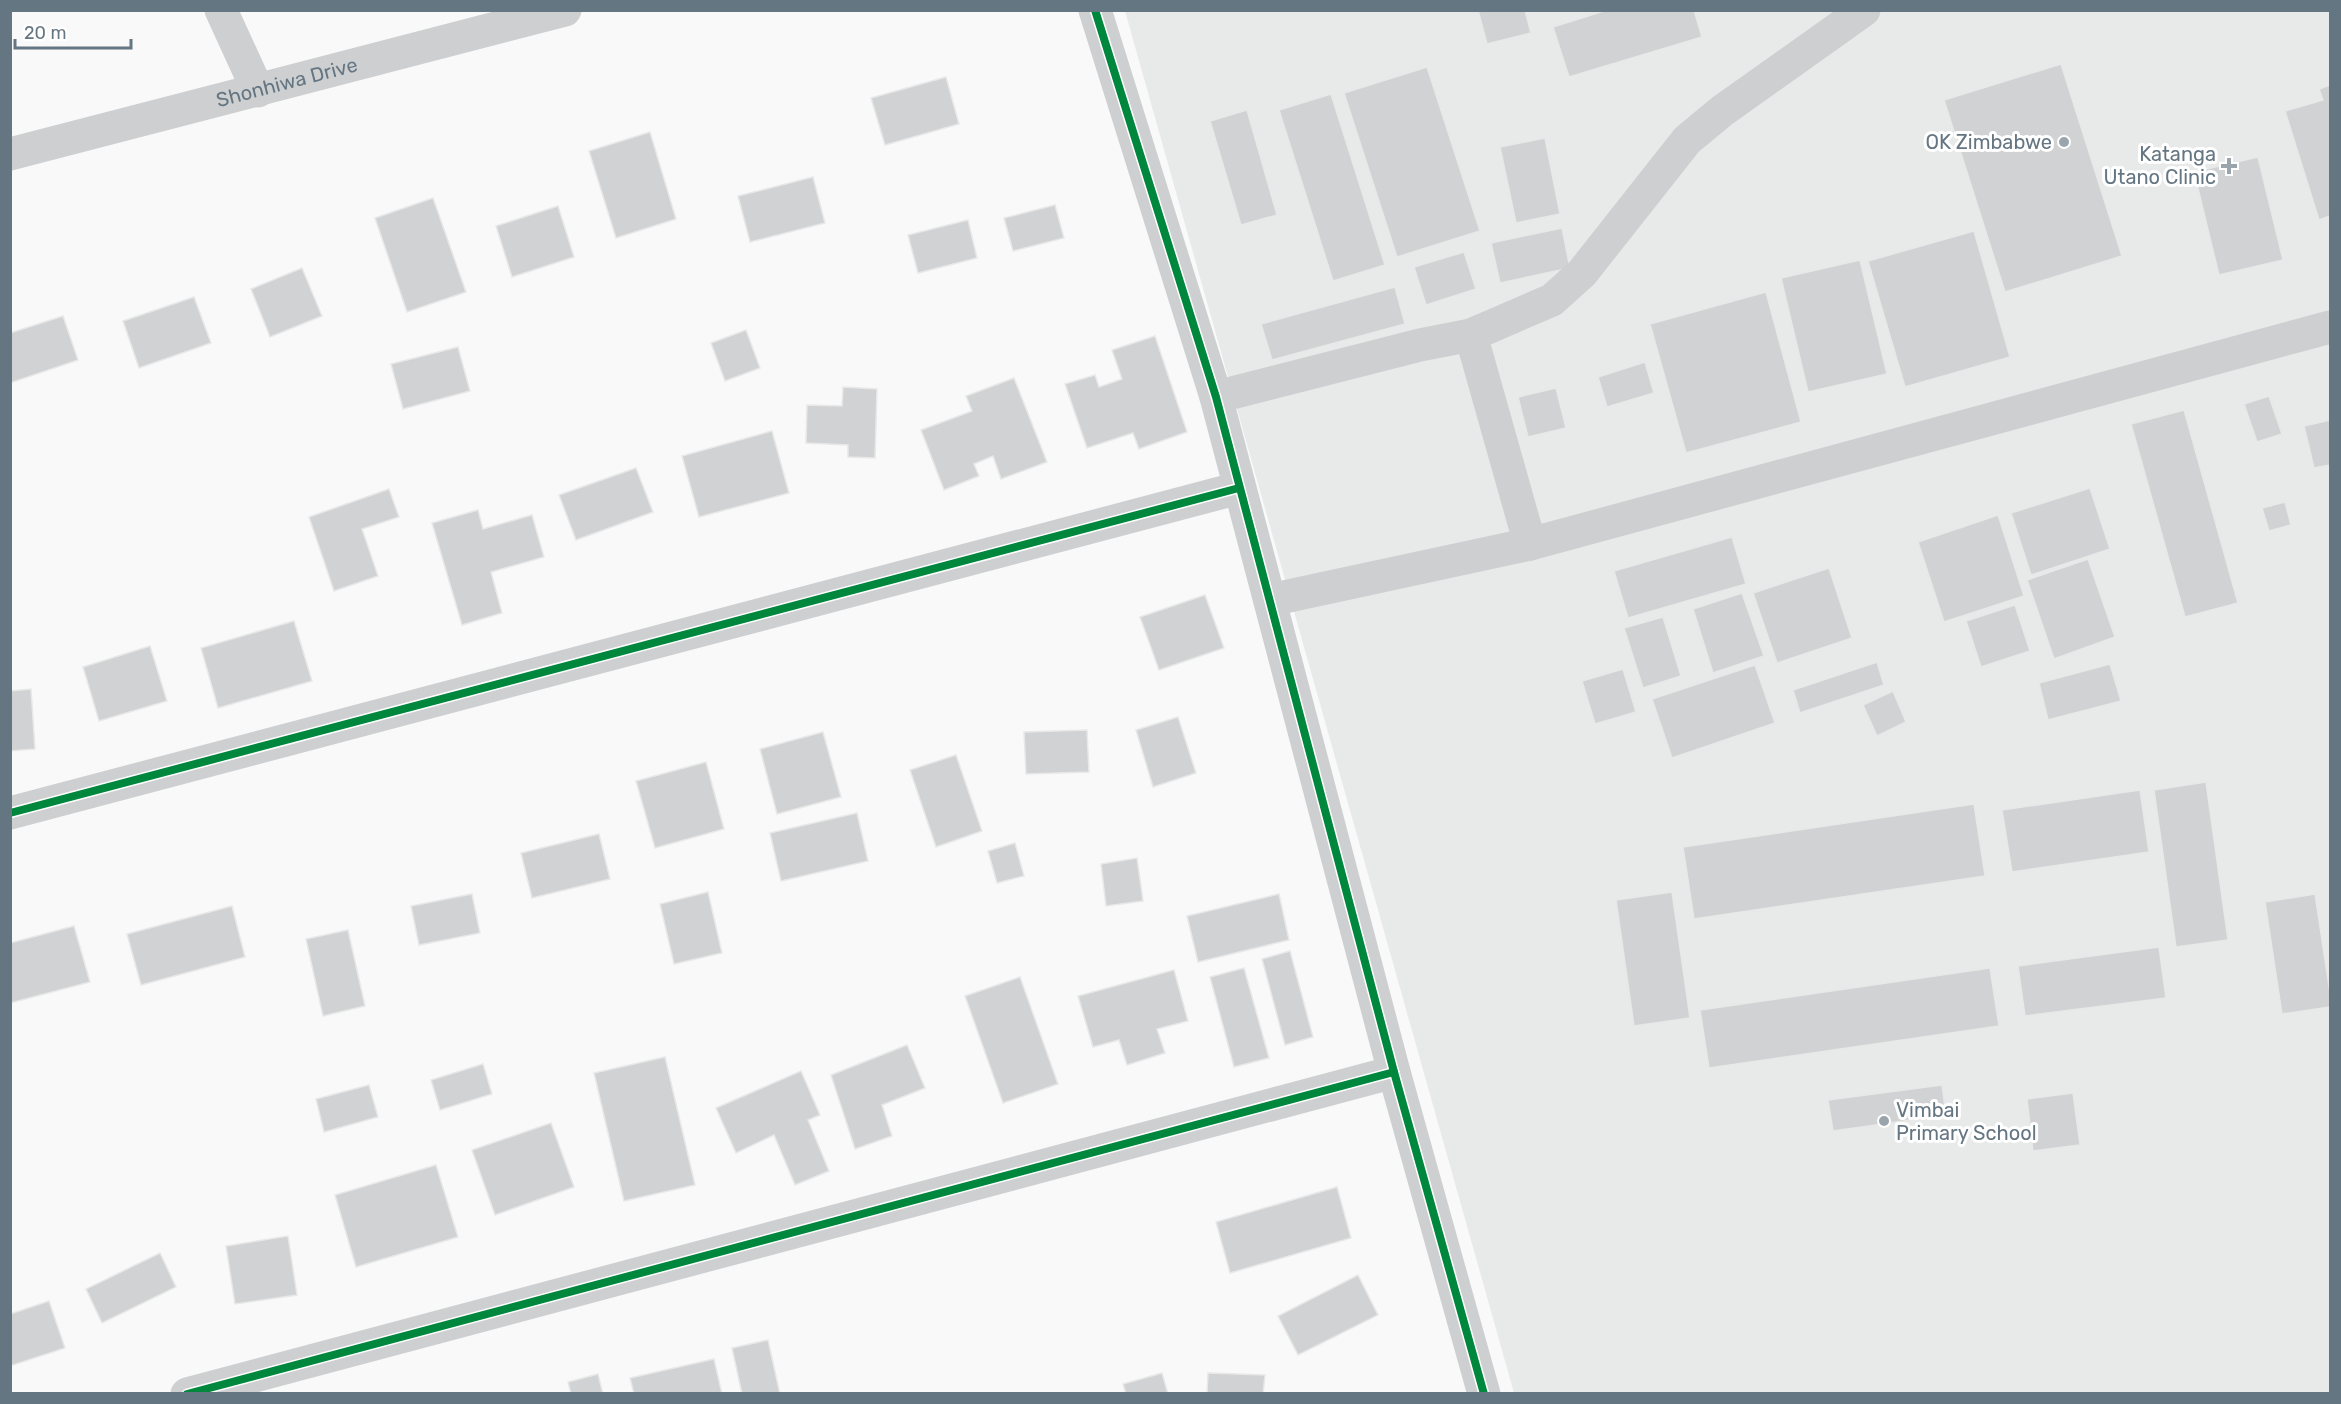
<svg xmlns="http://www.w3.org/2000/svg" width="2341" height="1404" viewBox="0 0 2341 1404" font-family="Rubik,sans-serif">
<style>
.built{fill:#e8e9e9}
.building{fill:#d0d2d3;stroke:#e8e8e8;stroke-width:1.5}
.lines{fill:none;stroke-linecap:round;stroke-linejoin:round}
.minor{stroke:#cecfd0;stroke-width:33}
.cycleway-casing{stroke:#fff;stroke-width:11}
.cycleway{stroke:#00873e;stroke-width:8}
.poi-dot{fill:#99a4ac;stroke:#fff;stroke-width:2}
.labels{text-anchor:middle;stroke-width:6;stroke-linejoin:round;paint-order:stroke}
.street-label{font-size:20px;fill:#657683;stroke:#fff}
.poi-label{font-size:20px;fill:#657683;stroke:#fff;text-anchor:end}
</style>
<rect width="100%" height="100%" fill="#f9f9f9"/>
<!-- built -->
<path class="built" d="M 1125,11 L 2330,11 L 2330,1393 L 1514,1393 Z"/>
<!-- building -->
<g class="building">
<path d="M 1478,10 L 1525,10 L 1531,33 L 1487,44 Z"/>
<path d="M 1607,10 L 1694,10 L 1702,37 L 1569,77 L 1553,27 Z"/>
<path d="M 2061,64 L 2122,256 L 2005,292 L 1944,100 Z"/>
<path d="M 1427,67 L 1480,231 L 1397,257 L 1344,93 Z"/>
<path d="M 946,77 L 959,124 L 885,145 L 871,98 Z"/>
<path d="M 2330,85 L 2330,216 L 2319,220 L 2285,111 L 2323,100 L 2319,89 Z"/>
<path d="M 1331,94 L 1385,265 L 1333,281 L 1279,110 Z"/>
<path d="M 1247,110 L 1277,215 L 1241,225 L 1210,121 Z"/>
<path d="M 650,132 L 676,219 L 616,238 L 589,151 Z"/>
<path d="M 1545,138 L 1560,214 L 1516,223 L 1500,147 Z"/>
<path d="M 2258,157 L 2283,260 L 2219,275 L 2194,172 Z"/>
<path d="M 813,177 L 825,223 L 750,242 L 738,196 Z"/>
<path d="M 433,198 L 466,292 L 407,312 L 375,218 Z"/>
<path d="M 1055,205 L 1064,238 L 1013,251 L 1004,218 Z"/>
<path d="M 558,206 L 574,257 L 512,277 L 496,226 Z"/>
<path d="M 968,220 L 977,258 L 918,273 L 908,235 Z"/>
<path d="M 1562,228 L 1570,268 L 1500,283 L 1491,243 Z"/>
<path d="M 1974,231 L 2010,357 L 1905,387 L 1868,261 Z"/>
<path d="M 1464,252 L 1476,289 L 1426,305 L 1414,267 Z"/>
<path d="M 1860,260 L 1887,374 L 1808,392 L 1781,278 Z"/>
<path d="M 302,268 L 322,316 L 270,337 L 251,289 Z"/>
<path d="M 1395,287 L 1405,324 L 1272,360 L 1261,324 Z"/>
<path d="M 1766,292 L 1801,422 L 1686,453 L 1650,324 Z"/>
<path d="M 194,297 L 211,343 L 139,368 L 123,321 Z"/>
<path d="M 63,316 L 78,360 L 10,383 L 10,333 Z"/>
<path d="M 746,330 L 760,368 L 725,381 L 711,343 Z"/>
<path d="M 1155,336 L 1187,432 L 1139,449 L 1133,433 L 1087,448 L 1065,384 L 1095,375 L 1099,387 L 1122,379 L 1112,350 Z"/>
<path d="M 458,347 L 470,391 L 403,409 L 391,364 Z"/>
<path d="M 1645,362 L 1654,393 L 1607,407 L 1598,377 Z"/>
<path d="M 1014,378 L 1047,462 L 1001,479 L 993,456 L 974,464 L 979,476 L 944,490 L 921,430 L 972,411 L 966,396 Z"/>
<path d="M 843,387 L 877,389 L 875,458 L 848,457 L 848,445 L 806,443 L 807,405 L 842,406 Z"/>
<path d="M 1556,388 L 1566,428 L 1528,437 L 1518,397 Z"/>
<path d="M 2269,396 L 2282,434 L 2257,442 L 2244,404 Z"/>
<path d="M 2184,410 L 2238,603 L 2185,617 L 2131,424 Z"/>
<path d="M 2330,420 L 2330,465 L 2314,468 L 2304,426 Z"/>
<path d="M 772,431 L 789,493 L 699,517 L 682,456 Z"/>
<path d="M 636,468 L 653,512 L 576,540 L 559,495 Z"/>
<path d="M 2090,488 L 2110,549 L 2031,575 L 2011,513 Z"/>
<path d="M 389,489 L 399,517 L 362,529 L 378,576 L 334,591 L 309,517 Z"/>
<path d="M 2285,502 L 2291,525 L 2269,531 L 2262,508 Z"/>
<path d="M 478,510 L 483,529 L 532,515 L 544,557 L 491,572 L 502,613 L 462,625 L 432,523 Z"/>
<path d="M 1998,515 L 2024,596 L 1944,622 L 1918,542 Z"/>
<path d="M 1732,537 L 1746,584 L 1628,618 L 1614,571 Z"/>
<path d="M 2088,559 L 2115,637 L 2054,659 L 2027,580 Z"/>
<path d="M 1829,568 L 1852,638 L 1777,663 L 1753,593 Z"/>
<path d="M 1742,593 L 1764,656 L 1713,673 L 1693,609 Z"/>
<path d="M 1205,595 L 1224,648 L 1159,670 L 1140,617 Z"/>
<path d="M 2015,605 L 2030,651 L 1981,667 L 1966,621 Z"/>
<path d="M 1663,617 L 1681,676 L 1643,688 L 1624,628 Z"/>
<path d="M 294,621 L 312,681 L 218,708 L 201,648 Z"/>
<path d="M 150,646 L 167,701 L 99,721 L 83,667 Z"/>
<path d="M 1877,662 L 1884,685 L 1800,713 L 1793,690 Z"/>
<path d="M 2110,664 L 2121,701 L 2048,720 L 2039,683 Z"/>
<path d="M 1755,665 L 1775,723 L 1672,758 L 1652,699 Z"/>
<path d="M 1623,669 L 1636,712 L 1595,724 L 1582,681 Z"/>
<path d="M 31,689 L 35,749 L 10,751 L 10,691 Z"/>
<path d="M 1893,691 L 1906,722 L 1877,736 L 1863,705 Z"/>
<path d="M 1178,717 L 1196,773 L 1153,787 L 1136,730 Z"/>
<path d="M 1087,730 L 1089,772 L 1026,774 L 1024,732 Z"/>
<path d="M 823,732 L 841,797 L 777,814 L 760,749 Z"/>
<path d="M 956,755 L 982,831 L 936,847 L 910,770 Z"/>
<path d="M 706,762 L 724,829 L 655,848 L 636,781 Z"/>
<path d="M 2206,782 L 2228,940 L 2176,947 L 2154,790 Z"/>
<path d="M 2140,790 L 2149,852 L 2012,872 L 2002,810 Z"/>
<path d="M 1974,804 L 1985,876 L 1694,919 L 1683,847 Z"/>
<path d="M 857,813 L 868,861 L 781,881 L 770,833 Z"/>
<path d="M 599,834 L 610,879 L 532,898 L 521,853 Z"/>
<path d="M 1015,843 L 1024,876 L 997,883 L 988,851 Z"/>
<path d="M 1137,858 L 1143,901 L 1106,906 L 1101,864 Z"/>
<path d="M 708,892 L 722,953 L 674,964 L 660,904 Z"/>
<path d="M 1672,892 L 1690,1018 L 1634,1026 L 1616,900 Z"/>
<path d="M 472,894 L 480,933 L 419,945 L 411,906 Z"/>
<path d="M 1279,894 L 1289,940 L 1198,962 L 1187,916 Z"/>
<path d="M 2315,894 L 2330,993 L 2330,1007 L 2282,1014 L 2265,902 Z"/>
<path d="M 232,906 L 245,957 L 141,985 L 127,934 Z"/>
<path d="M 74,926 L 90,982 L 10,1003 L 10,943 Z"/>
<path d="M 348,930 L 365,1006 L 323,1016 L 306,939 Z"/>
<path d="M 2159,947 L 2166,998 L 2025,1016 L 2018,966 Z"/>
<path d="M 1290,951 L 1313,1037 L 1285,1045 L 1262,959 Z"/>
<path d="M 1244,968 L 1269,1058 L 1234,1067 L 1210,977 Z"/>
<path d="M 1990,968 L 1999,1026 L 1709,1068 L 1700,1010 Z"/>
<path d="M 1174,970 L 1188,1021 L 1157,1029 L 1165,1053 L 1127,1065 L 1119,1040 L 1093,1047 L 1078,996 Z"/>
<path d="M 1020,977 L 1058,1084 L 1003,1103 L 965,996 Z"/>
<path d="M 907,1045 L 925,1088 L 882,1105 L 892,1136 L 855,1149 L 831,1075 Z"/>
<path d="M 665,1057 L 695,1185 L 624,1201 L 594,1073 Z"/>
<path d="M 483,1064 L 492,1094 L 440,1110 L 431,1080 Z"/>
<path d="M 801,1071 L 820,1115 L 808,1120 L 829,1171 L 795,1185 L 774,1135 L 736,1153 L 716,1108 Z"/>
<path d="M 369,1085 L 378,1117 L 324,1132 L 316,1099 Z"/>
<path d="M 1942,1085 L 1946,1115 L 1833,1131 L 1828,1100 Z"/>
<path d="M 2073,1093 L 2080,1145 L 2033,1151 L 2027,1099 Z"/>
<path d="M 551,1123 L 574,1187 L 495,1215 L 472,1150 Z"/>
<path d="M 436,1165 L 458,1237 L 356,1267 L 335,1195 Z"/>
<path d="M 1337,1187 L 1351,1238 L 1230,1273 L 1216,1222 Z"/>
<path d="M 288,1236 L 297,1295 L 235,1304 L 226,1246 Z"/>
<path d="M 160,1253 L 176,1287 L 102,1323 L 86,1289 Z"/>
<path d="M 1358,1275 L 1378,1315 L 1298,1355 L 1278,1316 Z"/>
<path d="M 49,1301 L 65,1348 L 10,1366 L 10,1314 Z"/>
<path d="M 768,1340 L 780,1394 L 742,1394 L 732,1348 Z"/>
<path d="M 714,1359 L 722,1394 L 634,1394 L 630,1378 Z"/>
<path d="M 1162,1373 L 1168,1394 L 1126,1394 L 1123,1384 Z"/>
<path d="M 1208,1373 L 1265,1375 L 1263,1394 L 1207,1394 Z"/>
<path d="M 598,1374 L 603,1394 L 571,1394 L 568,1382 Z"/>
</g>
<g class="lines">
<!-- minor -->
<g class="minor">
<path d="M 221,10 L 258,91"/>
<path d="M 1095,10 L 1216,397 L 1394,1072 L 1484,1394"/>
<path id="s1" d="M 10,154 L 565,10"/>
<path d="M 1471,335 L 1552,300 L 1582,273 L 1687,140 L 1722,111 L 1864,10"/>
<path d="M 1216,397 L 1420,345 L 1471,335 L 1530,544"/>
<path d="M 1270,600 L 1530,544 L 2330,327"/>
<path d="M 10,813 L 1239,488"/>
<path d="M 187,1394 L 1394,1072"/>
</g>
<defs>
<g id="cycleway">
<path d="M 1095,10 L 1216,397 L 1394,1072 L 1484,1394"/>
<path d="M 10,813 L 1239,488"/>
<path d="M 187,1394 L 1394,1072"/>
</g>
</defs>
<!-- cycleway casing -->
<use href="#cycleway" class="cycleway-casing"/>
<!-- cycleway -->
<use href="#cycleway" class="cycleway"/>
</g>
<!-- markers -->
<g class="poi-dot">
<circle cx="2064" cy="142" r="6"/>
<path d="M2226 157h6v6h6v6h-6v6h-6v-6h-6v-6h6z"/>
<circle cx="1884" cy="1121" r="6"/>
</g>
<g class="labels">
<!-- street labels -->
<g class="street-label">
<text dy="7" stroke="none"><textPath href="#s1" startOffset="286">Shonhiwa Drive</textPath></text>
</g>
<!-- poi labels -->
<g class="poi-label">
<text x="2052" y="149">OK Zimbabwe</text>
<text x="2216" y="161">Katanga<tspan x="2216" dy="23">Utano Clinic</tspan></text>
<text x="1896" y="1117" text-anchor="start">Vimbai<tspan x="1896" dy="23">Primary School</tspan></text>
</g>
</g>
<!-- border -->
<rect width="2341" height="1404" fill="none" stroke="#657683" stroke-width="24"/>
<!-- scale -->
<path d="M15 39v9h116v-9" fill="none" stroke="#657683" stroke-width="3"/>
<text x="24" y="39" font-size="18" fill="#657683" stroke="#ffffff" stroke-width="4.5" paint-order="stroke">20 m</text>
</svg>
